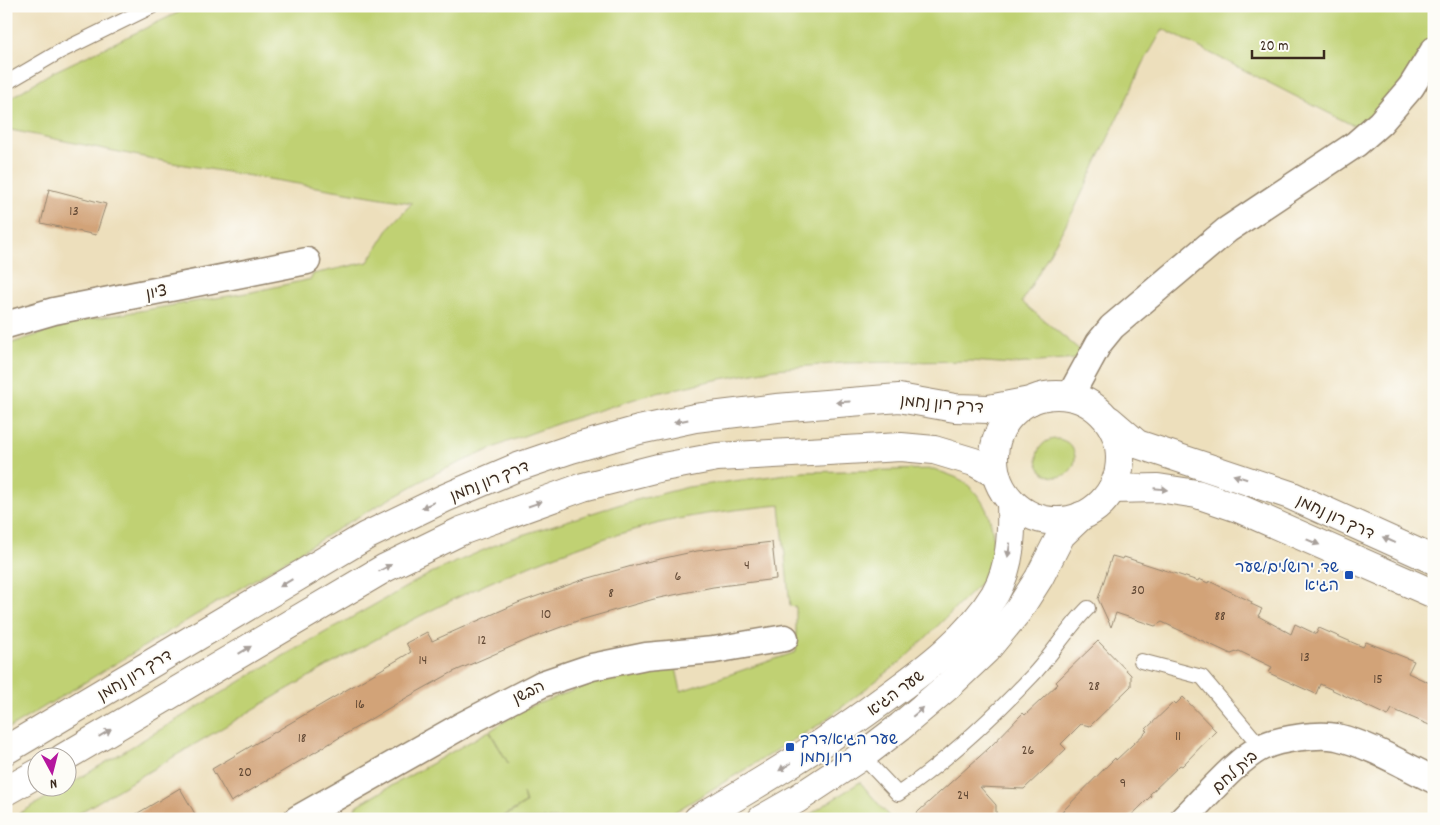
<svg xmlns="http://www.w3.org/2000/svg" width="1440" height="825" viewBox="0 0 1440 825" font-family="Dekko,'Playpen Sans Hebrew',sans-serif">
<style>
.green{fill:#c0d173;stroke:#7e7e48}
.building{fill:#d2a378}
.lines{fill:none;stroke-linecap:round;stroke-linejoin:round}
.lane-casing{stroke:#94846d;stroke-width:16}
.street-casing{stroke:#94846d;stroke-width:29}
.secondary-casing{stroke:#94846d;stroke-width:30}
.lane{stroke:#fff;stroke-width:14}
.street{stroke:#fff;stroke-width:26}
.secondary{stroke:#fff;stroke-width:28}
.oneway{fill:#a79f9a}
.transit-dot{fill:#1a4fb4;stroke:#fdfcf7;stroke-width:2}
.labels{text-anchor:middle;stroke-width:4;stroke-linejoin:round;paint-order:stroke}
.number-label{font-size:14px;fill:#614834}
.street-label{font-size:16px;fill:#3b2a1e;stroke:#fdfcf7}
.transit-label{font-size:16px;fill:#164399;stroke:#fdfcf7;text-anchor:end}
</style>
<rect width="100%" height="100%" fill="#fdfcf7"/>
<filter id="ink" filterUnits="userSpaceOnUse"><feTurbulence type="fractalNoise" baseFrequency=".02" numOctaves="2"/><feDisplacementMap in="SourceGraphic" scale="10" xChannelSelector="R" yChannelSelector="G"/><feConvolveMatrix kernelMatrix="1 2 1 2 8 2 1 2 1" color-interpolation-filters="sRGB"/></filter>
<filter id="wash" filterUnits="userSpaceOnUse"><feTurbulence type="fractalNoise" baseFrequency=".0096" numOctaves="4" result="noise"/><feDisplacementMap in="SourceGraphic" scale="20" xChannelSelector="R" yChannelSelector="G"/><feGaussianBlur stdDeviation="1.12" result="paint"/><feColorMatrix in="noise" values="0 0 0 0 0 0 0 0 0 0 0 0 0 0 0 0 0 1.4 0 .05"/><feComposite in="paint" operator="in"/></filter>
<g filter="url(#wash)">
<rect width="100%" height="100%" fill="#eddfbc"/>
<!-- green -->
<g class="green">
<path d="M 192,6 L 1434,6 L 1434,29 L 1411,73 L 1360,129 L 1163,29 L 1144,62 L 1075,208 L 1022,302 L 1081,351 L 1077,359 L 1013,364 L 971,361 L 843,363 L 775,369 L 710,381 L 644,396 L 565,421 L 507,442 L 434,474 L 356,518 L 6,730 L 6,345 L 80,321 L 252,292 L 311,279 L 313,274 L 368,262 L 391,225 L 412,203 L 173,163 L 6,129 L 6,101 L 49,74 Z"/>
<circle cx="1056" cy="458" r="19"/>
<path d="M 934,469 C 943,473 955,476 963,481 C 997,506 1002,554 978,586 L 903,660 L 820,724 L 663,819 L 501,819 L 526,803 L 523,793 L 525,803 L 499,819 L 351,819 L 356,806 L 489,731 L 508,763 L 490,731 L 521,710 L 620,673 L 640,669 L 676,668 L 681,691 L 796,652 L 796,607 L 790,606 L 780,505 C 739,509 696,514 656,524 C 522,557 404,622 286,690 C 214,733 141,776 69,819 L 10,819 L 63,788 L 68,788 L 68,785 L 276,660 L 431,573 L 509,539 L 621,504 L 688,487 L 802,472 Z"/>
<path d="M 860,782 L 891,819 L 803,819 Z"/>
</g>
<g id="blocks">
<!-- building -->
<g class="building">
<path d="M 49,189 L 106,204 L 96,235 L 41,223 Z"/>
<path d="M 772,542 L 776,579 L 713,587 L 654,599 L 577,621 L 529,639 L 453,672 L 406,698 L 231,802 L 212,769 L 411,652 L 406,643 L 427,632 L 432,641 L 518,603 L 582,580 L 646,562 L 697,551 Z"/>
<path d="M 1112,556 L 1123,559 L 1124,557 L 1198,581 L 1199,579 L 1208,583 L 1209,581 L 1252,602 L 1251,604 L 1262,609 L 1258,616 L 1291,634 L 1295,624 L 1316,634 L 1319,628 L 1363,647 L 1366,642 L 1414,661 L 1408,673 L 1434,685 L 1434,727 L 1392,709 L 1388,716 L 1320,684 L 1316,694 L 1269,673 L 1272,667 L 1239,651 L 1231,654 L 1162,622 L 1155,626 L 1116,613 L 1111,627 L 1098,599 Z"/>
<path d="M 1098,641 L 1131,675 L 1131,686 L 1090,726 L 1081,724 L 1061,744 L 1066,749 L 1024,789 L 980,787 L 996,805 L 996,819 L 910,819 L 989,748 L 1023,713 L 1025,715 L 1058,684 L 1056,682 Z"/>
<path d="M 1183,697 L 1216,731 L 1182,766 L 1180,765 L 1150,794 L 1151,796 L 1138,809 L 1127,819 L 1055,819 L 1115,758 L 1116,760 L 1147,731 L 1145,730 L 1174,702 L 1176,704 Z"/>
<path d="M 180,788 L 198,819 L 128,819 Z"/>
</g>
</g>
</g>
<g filter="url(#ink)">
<use href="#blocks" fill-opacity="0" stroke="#94846d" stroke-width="1"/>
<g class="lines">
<defs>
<g id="lane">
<path d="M 6,83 L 59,52 L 153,6"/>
<path d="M 1141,661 L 1202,677 L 1261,747"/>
<path d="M 862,756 L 898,794 C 947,761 991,719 1032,676 C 1052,655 1067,629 1088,608"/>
</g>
<g id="street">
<path d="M 6,325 L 54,311 L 307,261"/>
<path d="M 1070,396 L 1099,343 L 1112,327 L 1227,230 L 1356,144 L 1380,123 L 1411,87 L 1434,50"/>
<path d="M 297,819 L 461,726 L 542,684 L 592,667 L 646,656 L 714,650 L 785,638"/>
<path d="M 1183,819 C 1204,799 1237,759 1262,747 C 1279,739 1318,733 1337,737 C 1370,745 1403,765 1434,780"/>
</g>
<g id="secondary">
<circle cx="1057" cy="458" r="63"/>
<path d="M 1109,420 L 1137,444 L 1290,495 L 1434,560"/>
<path d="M 1112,489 L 1158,488 L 1197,494 L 1238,508 L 1434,594"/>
<path d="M 6,750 L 366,536 L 445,498 L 515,468 L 571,449 L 639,430 L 695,418 L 777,408 L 899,398 L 955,408 L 989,409 L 1030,401"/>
<path d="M 63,758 L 385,568 L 461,531 L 583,487 L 658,468 L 717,457 L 901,447 L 934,450 L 974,462 L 996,474"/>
<path d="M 6,791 L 38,773"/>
<path d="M 698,819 C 763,781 826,743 886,698 C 926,669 969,637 995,594 C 1011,566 1012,533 1011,502"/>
<path d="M 762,819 L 797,799 L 862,756 L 901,726 L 948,686 L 986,650 L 1018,611 L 1039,578 L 1061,535 L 1081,516"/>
</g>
</defs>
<!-- lane casing -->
<use href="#lane" class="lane-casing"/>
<!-- street casing -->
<use href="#street" class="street-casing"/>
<!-- secondary casing -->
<use href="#secondary" class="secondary-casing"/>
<!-- lane -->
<use href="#lane" class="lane"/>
<!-- street -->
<use href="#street" class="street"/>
<!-- secondary -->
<use href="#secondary" class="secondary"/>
</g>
<!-- one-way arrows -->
<defs><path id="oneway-solid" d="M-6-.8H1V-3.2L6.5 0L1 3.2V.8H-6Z" transform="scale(1.25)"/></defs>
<g class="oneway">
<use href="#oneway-solid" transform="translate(843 402) rotate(176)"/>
<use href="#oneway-solid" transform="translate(681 421) rotate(168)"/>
<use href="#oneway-solid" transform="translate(1240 477) rotate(-162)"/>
<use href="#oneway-solid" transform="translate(1161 489) rotate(5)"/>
<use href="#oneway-solid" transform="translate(535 504) rotate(-19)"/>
<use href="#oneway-solid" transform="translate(428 505) rotate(155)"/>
<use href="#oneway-solid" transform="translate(1389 540) rotate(-155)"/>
<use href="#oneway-solid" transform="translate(1313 542) rotate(23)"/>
<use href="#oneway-solid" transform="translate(1009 550) rotate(99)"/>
<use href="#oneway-solid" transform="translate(385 568) rotate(-29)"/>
<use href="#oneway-solid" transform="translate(286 583) rotate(149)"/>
<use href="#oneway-solid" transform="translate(245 650) rotate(-31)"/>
<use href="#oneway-solid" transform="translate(918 712) rotate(-40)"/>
<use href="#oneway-solid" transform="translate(105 733) rotate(-31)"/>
<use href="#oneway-solid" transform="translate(785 767) rotate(148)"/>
</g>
</g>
<!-- markers -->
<g class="transit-dot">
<rect x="1344" y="570" width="10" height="10" rx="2.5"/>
<rect x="785" y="742" width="10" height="10" rx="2.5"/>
</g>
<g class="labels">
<!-- number labels -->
<g class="number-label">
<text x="74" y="215">13</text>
<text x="747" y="569">4</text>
<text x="678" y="580">6</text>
<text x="1138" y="594">30</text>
<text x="611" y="597">8</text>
<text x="546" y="618">10</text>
<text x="1220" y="620">88</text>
<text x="482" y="644">12</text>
<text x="1305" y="661">13</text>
<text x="423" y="664">14</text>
<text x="1378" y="683">15</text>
<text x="1094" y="690">28</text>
<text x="360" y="708">16</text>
<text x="1178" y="740">11</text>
<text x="302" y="742">18</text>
<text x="1028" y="754">26</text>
<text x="245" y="776">20</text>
<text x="1123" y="787">9</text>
<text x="963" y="799">24</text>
</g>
<!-- street labels -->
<g class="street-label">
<text transform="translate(156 291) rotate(-11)" y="6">ציון</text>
<text transform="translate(942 403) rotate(5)" y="6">דרך רון נחמן</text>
<text transform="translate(489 480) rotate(-22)" y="6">דרך רון נחמן</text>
<text transform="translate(1336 516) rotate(25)" y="6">דרך רון נחמן</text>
<text transform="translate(134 674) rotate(-31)" y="6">דרך רון נחמן</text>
<text transform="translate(528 691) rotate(-26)" y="6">הבשן</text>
<text transform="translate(895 692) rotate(-36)" y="6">שער הגיא</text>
<text transform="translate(1234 771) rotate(-42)" y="6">בית לחם</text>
</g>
<!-- transit labels -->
<g class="transit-label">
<text x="1339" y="572">שד. ירושלים/שער<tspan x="1339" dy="18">הגיא</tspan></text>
<text x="800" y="744" text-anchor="start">שער הגיא/דרך<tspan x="800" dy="18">רון נחמן</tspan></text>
</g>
</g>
<!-- margin -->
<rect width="1440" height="825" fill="none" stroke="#fdfcf7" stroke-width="25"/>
<!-- north arrow -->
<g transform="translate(52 772) rotate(173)"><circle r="24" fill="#fdfcf7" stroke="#afa8a0"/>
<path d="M0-4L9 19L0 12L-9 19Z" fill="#b5179e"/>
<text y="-8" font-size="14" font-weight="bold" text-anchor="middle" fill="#3b2a1e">N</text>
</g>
<!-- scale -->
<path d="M1252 50v8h72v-8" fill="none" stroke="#3b2a1e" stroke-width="2.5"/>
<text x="1260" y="50" font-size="15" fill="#3b2a1e" stroke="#fdfcf7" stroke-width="4" paint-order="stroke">20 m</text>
</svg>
